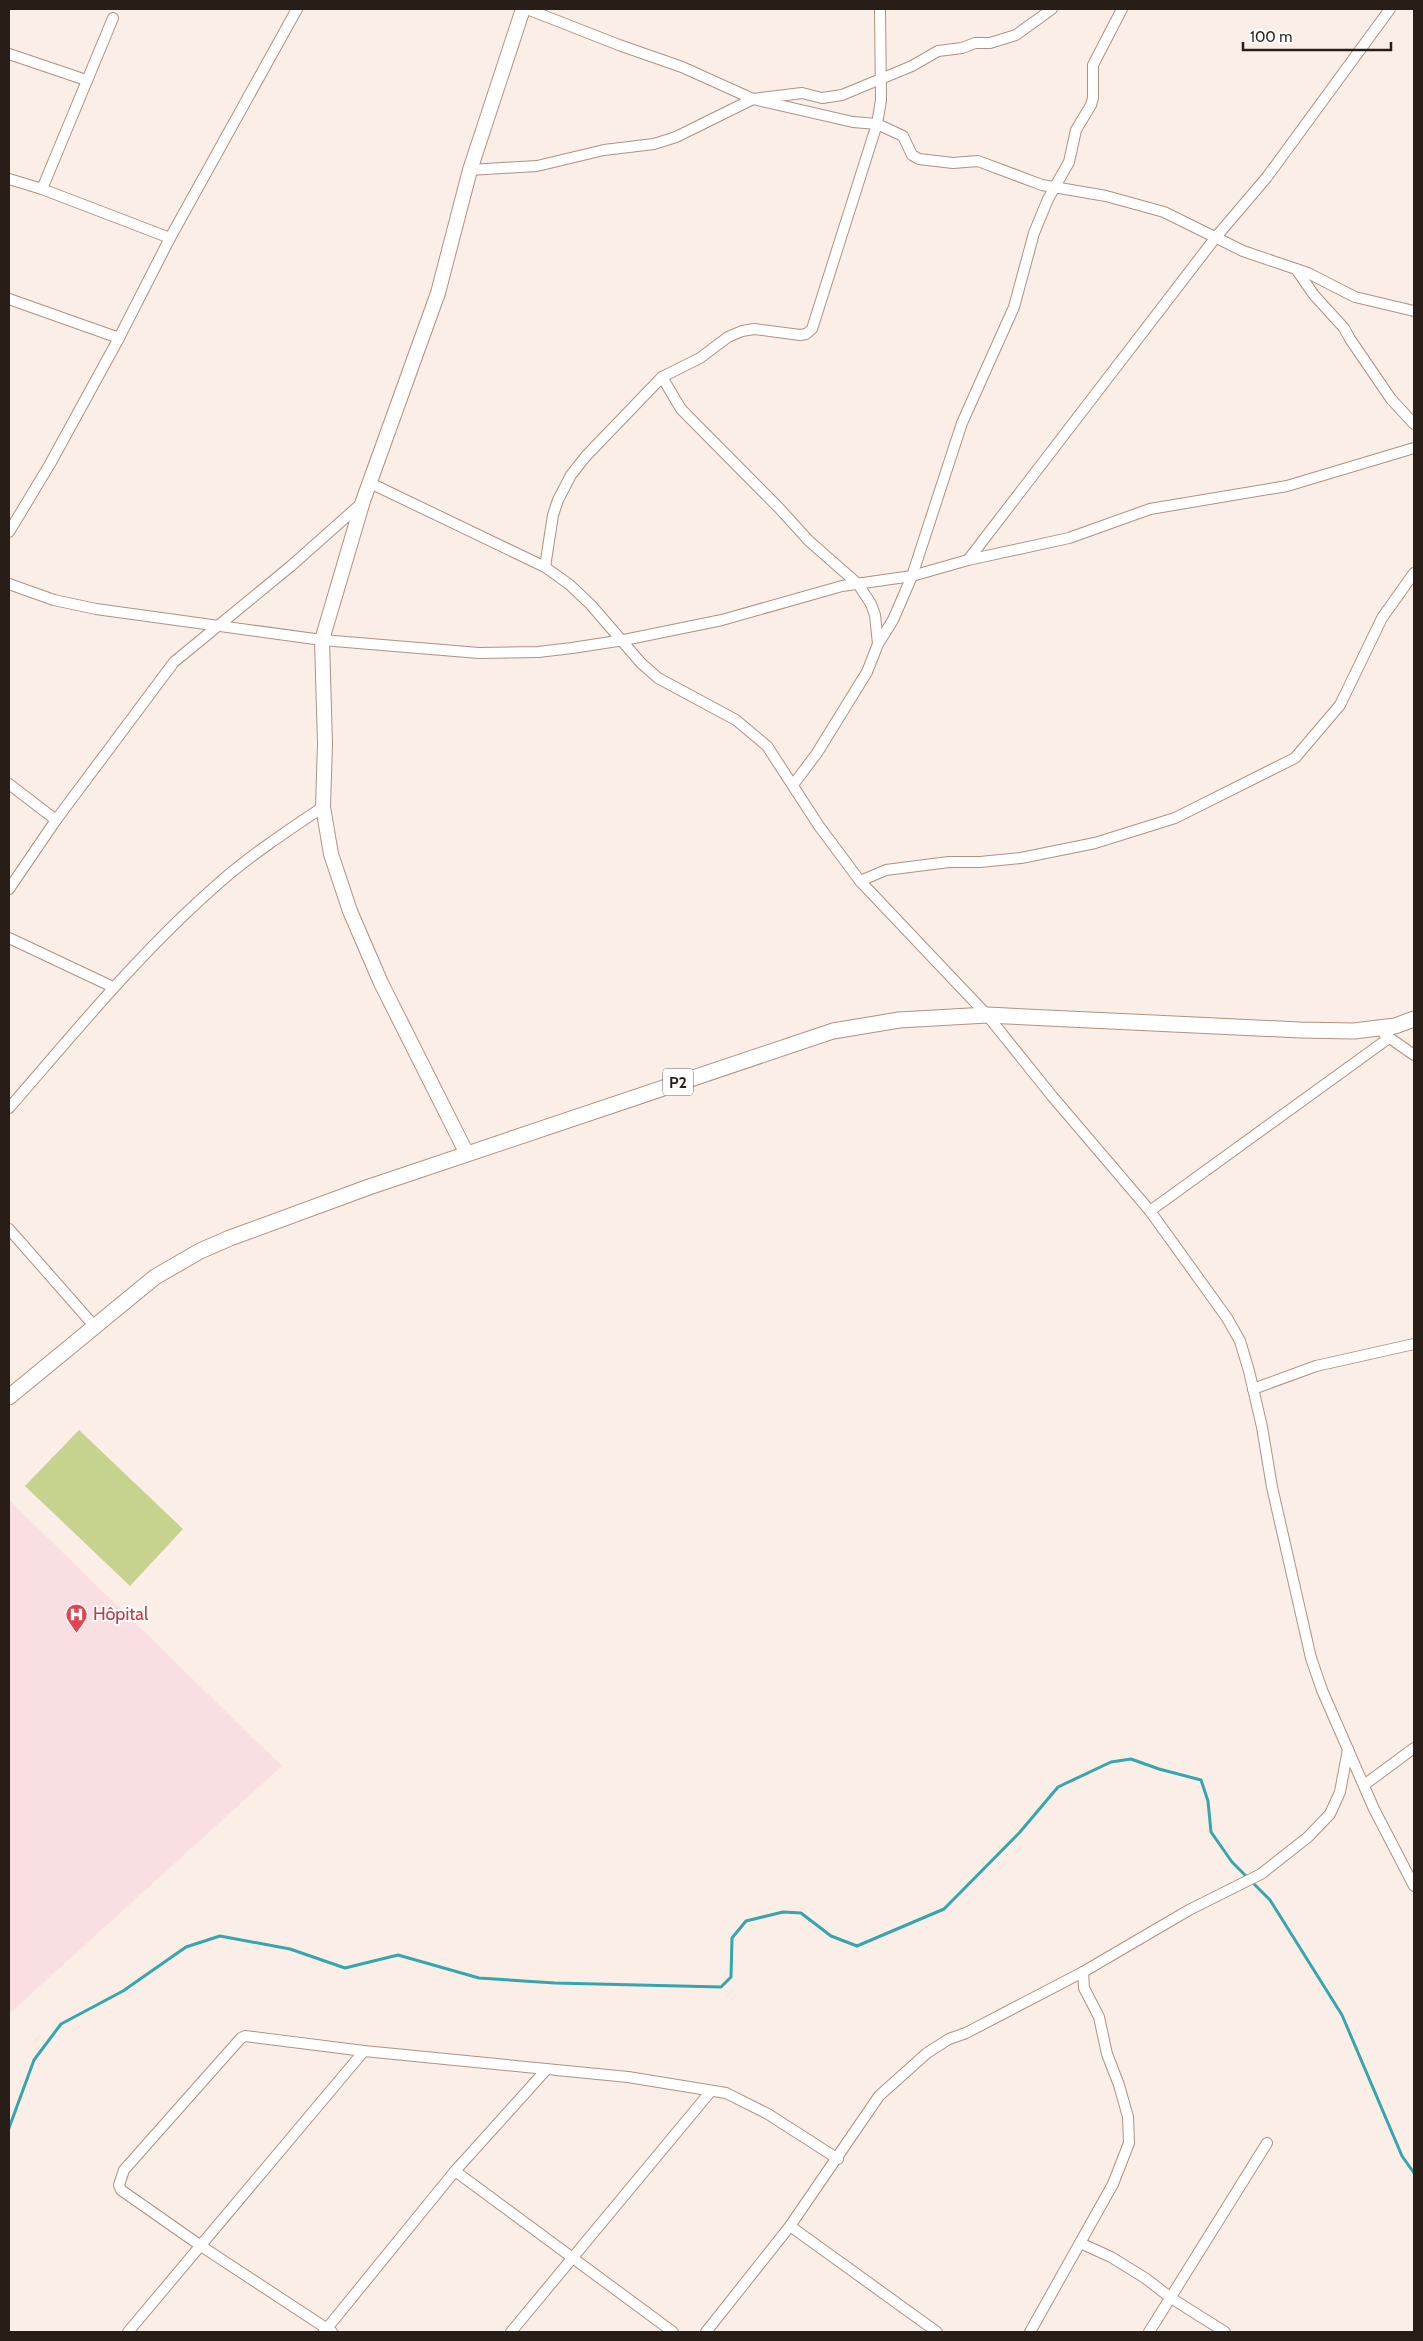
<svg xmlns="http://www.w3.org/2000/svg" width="1423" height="2341" viewBox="0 0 1423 2341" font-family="Cabin,sans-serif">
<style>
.medical{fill:#fadfe2}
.green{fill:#c6d38f}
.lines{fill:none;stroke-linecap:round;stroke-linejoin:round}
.stream{stroke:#35a5b0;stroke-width:3}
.street-casing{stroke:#af9181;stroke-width:12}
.secondary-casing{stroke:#af9181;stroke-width:16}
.primary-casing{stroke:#af9181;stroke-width:17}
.street{stroke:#fff;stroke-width:10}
.secondary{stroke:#fff;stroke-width:14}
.primary{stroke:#fff;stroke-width:15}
.labels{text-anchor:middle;stroke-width:4;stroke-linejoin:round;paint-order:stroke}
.shield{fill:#fefefe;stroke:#68605c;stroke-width:1}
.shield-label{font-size:16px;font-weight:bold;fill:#281d17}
.health-label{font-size:18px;fill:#be3a42;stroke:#fefefe;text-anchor:start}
</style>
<rect width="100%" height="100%" fill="#fbeee7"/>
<!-- medical -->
<path class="medical" d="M 9,1500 L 282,1766 L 9,2014 Z"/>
<!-- green -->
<path class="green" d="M 79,1430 L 183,1529 L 130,1586 L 25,1486 Z"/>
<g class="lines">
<!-- stream -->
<path class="stream" d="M 9,2128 L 34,2060 L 61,2024 L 123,1991 L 186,1947 L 220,1936 L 290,1949 L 345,1968 L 398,1955 L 479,1978 L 555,1983 L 721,1987 L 731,1977 L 732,1938 L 746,1921 L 783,1912 L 801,1913 L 831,1936 L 857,1946 L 944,1909 L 1020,1832 L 1058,1787 L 1111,1762 L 1131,1759 L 1159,1769 L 1201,1780 L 1208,1801 L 1211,1832 L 1232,1862 L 1270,1900 L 1342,2015 L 1402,2156 L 1414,2173"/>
<defs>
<g id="street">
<path d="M 527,9 L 619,45 L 682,67 L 753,99 L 853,122 L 877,124 L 903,136 L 912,155 L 919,159 L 953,163 L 978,161 L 1042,185 L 1106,196 L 1164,212 L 1243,251 L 1296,269 L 1314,295 L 1344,328 L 1350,339 L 1391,399 L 1414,424"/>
<path d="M 9,54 L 86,80"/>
<path d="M 470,170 L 537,166 L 604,150 L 654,144 L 676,137 L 753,99 L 802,93 L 822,98 L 842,95 L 912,66 L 938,51 L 962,48 L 975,43 L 990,43 L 1016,35 L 1052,9"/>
<path d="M 9,179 L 42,189 L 170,238"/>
<path d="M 42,189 L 113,18"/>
<path d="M 1296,269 L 1308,273 L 1355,297 L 1414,311"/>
<path d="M 9,299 L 119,338"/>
<path d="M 662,377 L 681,409 L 779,508 L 809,541 L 858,584 L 871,604 L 875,615 L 878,644 L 867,672 L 817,753 L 793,785"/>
<path d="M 370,483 L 545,567 L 570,585 L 591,605 L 641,663 L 658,678 L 736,720 L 767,746 L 819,826 L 860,881 L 987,1015 L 1052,1096 L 1150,1211 L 1227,1318 L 1240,1341 L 1249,1371 L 1262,1427 L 1272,1487 L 1311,1658 L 1322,1690 L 1374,1809 L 1414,1886"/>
<path d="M 9,532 L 50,464 L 119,338 L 170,238 L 297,9"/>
<path d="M 968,560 L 1216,237 L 1267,177 L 1390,9"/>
<path d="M 545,567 L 553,515 L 558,500 L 571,475 L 586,456 L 662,377 L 700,358 L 728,337 L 742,331 L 754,329 L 800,335 L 806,334 L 812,329 L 877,124 L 881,100 L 880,9"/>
<path d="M 9,584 L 54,600 L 96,609 L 322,640 L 479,653 L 538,652 L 572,648 L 624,640 L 722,620 L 842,586 L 912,576 L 968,560 L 1069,538 L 1150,509 L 1287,486 L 1414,448"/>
<path d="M 878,644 L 893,620 L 912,576 L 962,423 L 1014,307 L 1034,233 L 1048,199 L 1069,162 L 1076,130 L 1091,105 L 1093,98 L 1093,65 L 1122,9"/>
<path d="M 9,784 L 56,820"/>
<path d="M 860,881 L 886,870 L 949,862 L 980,862 L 1021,858 L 1095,843 L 1175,818 L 1295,758 L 1340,705 L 1382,618 L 1414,573"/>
<path d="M 9,889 L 56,820 L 174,662 L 291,566 L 363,502"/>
<path d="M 9,938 L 113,987"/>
<path d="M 1384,1034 L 1414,1055"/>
<path d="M 9,1108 C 76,1031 141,951 219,883 C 251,855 287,831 323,807"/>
<path d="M 1150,1211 L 1389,1038"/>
<path d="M 9,1229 L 96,1328"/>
<path d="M 1253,1389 L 1316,1366 L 1414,1344"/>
<path d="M 1364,1785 L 1414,1748"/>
<path d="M 455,2171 L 673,2332"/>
<path d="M 790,2226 L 937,2332"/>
<path d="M 1080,2243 L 1111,2257 L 1145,2278 L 1171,2298 L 1225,2332"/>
<path d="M 128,2332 L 364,2051"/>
<path d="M 324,2332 L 455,2171 L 546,2070"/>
<path d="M 332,2332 L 201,2246 L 121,2190 L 119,2185 L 124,2170 L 241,2038 L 245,2036 L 364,2051 L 628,2077 L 726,2093 L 768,2114 L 838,2159"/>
<path d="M 511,2332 L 711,2091"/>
<path d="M 706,2332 L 790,2226 L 879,2096 L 927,2053 L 949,2039 L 966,2033 L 1083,1972 L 1189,1910 L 1261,1874 L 1308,1837 L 1330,1814 L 1340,1792 L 1348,1749"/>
<path d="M 1030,2332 L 1113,2184 L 1129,2143 L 1128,2117 L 1119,2085 L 1107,2054 L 1099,2017 L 1084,1988 L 1083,1972"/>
<path d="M 1149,2332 L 1267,2143"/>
</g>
<path id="secondary" d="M 467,1154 L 381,983 L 350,911 L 331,854 L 323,807 L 325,744 L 322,640 L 363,501 L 438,293 L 470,170 L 523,9"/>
<path id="primary" d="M 9,1397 L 155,1277 L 200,1251 L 230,1238 L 369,1187 L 833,1031 L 899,1020 L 987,1015 L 1300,1030 L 1354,1031 L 1395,1026 L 1414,1019"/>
</defs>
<!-- street casing -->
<use href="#street" class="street-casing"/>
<!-- secondary casing -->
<use href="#secondary" class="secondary-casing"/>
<!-- primary casing -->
<use href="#primary" class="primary-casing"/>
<!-- street -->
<use href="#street" class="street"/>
<!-- secondary -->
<use href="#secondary" class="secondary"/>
<!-- primary -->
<use href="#primary" class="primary"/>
</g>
<!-- icons -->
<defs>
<symbol id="hospital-pin" viewBox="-11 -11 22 30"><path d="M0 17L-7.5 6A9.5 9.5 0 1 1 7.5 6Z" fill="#e0444e" stroke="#fefefe"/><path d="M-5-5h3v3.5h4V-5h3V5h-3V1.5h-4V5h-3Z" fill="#fff"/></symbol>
</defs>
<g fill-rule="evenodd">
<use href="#hospital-pin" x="64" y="1602" width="25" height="34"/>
</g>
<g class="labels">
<!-- shield labels -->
<rect class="shield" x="663" y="1068.5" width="30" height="27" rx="4"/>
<g class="shield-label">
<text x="678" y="1088">P2</text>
</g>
<!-- health labels -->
<g class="health-label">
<text x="93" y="1620">Hôpital</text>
</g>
</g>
<!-- border -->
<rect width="1423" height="2341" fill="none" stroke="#281d17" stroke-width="20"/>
<!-- scale -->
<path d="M1243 42v8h148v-8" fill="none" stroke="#281d17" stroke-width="2.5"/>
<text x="1250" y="42" font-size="15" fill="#281d17" stroke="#fefefe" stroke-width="4" paint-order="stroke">100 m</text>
</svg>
